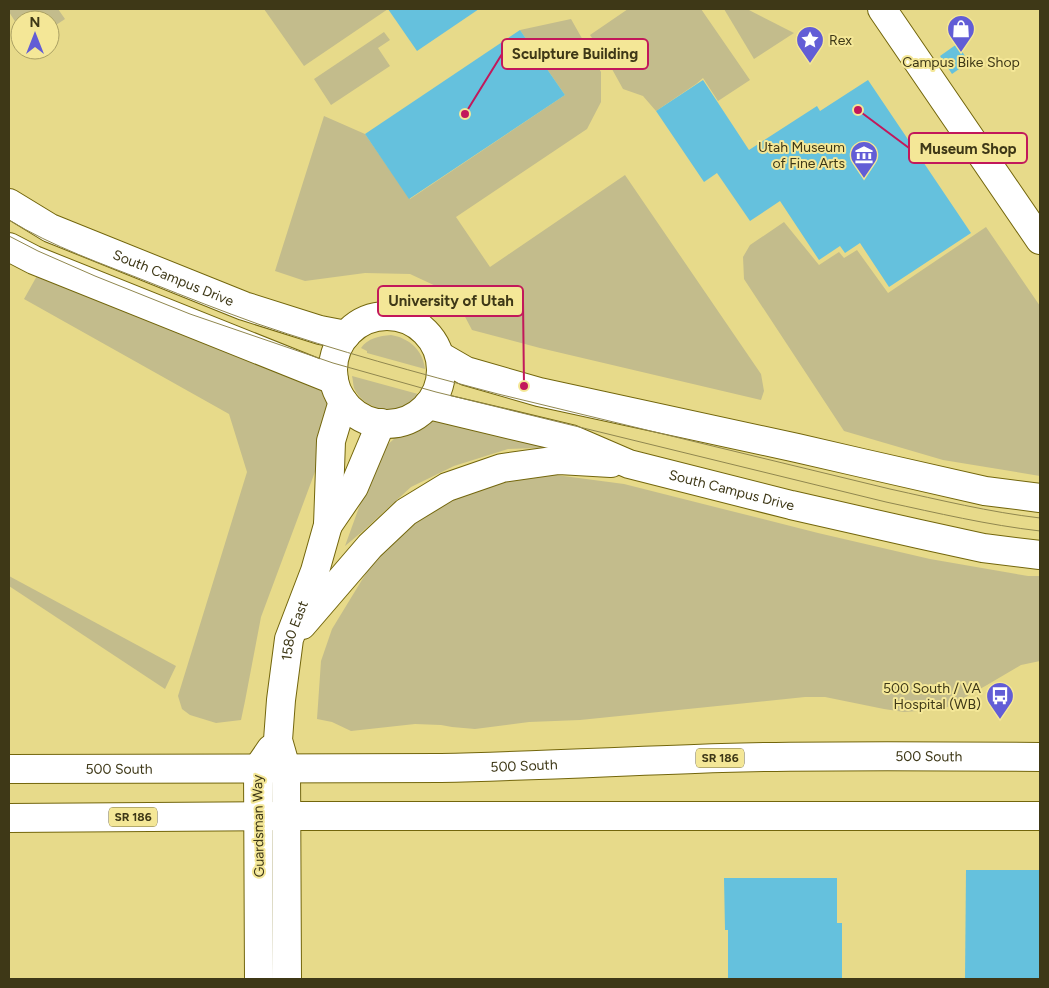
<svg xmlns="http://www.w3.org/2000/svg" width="1049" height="988" viewBox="0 0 1049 988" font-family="Figtree,sans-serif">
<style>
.green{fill:#c3bc8c}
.building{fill:#65c1dd}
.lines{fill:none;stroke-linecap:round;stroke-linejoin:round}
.minor-casing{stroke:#73660c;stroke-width:30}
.major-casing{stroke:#73660c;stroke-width:30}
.minor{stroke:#fff;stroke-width:28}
.major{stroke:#fff;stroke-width:28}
.tram{stroke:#90874f;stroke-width:1}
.labels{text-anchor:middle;stroke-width:4;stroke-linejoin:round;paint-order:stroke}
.shield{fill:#f4e797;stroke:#756c3d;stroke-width:1}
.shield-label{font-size:12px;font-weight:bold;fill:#3e3817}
.poi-label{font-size:14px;fill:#3e3817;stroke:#f4e797;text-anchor:end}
.street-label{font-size:14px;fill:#3e3817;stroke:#f4e797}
.leader{fill:none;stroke:#c2185b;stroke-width:2}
.callout-dot{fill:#c2185b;stroke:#f4e797;stroke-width:2}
.callout{fill:#f4e797;stroke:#c2185b;stroke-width:2}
.callout-label{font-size:15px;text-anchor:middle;font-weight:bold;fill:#3e3817}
</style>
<rect width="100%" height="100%" fill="#e7da8a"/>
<!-- green -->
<g class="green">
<path d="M 9,9 L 58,9 L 65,19 L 50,29 L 50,20 L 20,20 L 20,29 L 9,12 Z"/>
<path d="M 264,9 L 388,9 L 304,66 Z"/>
<path d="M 628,9 L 701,9 L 750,80 L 718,101 L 703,78 L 696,84 L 656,111 L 643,96 L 623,89 L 607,60 L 590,35 Z"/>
<path d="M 724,9 L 747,9 L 794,33 L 754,59 Z"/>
<path d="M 571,19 L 601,72 L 601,102 L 587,129 L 456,217 L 490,267 L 625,175 L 761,374 L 764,391 L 761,400 L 540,348 L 472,330 L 453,294 L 410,274 L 365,273 L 305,281 L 275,271 L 324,116 L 365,134 L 410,199 L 565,95 L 520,30 Z"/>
<path d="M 384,32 L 390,40 L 378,48 L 390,66 L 331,105 L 314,79 Z"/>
<path d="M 784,222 L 819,265 L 839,252 L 844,258 L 857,250 L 888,293 L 986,227 L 1040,306 L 1040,476 L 943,460 L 844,431 L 744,279 L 743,257 L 750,245 Z"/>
<path d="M 38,274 L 320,387 L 329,399 L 335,418 L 261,617 L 245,701 L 241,720 L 216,723 L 190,715 L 182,709 L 178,696 L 247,472 L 229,414 L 24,299 Z"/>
<path d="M 391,335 C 409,338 423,350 425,369 L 367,353 L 367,351 L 361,348 C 368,338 379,336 391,335 Z"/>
<path d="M 352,376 L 418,394 C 414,398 411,402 406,405 C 388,415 362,407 354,388 C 353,384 353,380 352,376 Z"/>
<path d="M 441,419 L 566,447 L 508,449 L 454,466 L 411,487 L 363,531 L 345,546 L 379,452 L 394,439 L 417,427 Z"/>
<path d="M 556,475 L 624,484 L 818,533 L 930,559 L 1028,576 L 1040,576 L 1040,661 L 1021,665 L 987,685 L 944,709 L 904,712 L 884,709 L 825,697 L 805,697 L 580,720 L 529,722 L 475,729 L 452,727 L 441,725 L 415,724 L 351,731 L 332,722 L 317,719 L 321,661 L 332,629 L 368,570 L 398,535 L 430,510 L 473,491 L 506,482 Z"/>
<path d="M 9,576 L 176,666 L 165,689 L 9,586 Z"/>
</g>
<!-- building -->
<g class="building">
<path d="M 388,9 L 479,9 L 417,51 Z"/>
<path d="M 520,30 L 565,95 L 409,199 L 365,134 Z"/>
<path d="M 957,44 L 969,62 L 952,74 L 940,56 Z"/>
<path d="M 703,80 L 749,150 L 817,106 L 820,111 L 868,80 L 971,233 L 889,287 L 860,243 L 845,253 L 840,246 L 819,260 L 780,201 L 750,221 L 717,173 L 704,182 L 656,111 Z"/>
<path d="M 966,870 L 1040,870 L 1040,979 L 965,979 Z"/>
<path d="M 724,878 L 837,878 L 837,923 L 842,923 L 842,979 L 728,979 L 728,930 L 725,930 Z"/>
</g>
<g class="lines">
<defs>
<g id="minor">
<path d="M 882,9 L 1040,240"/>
<path id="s1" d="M 9,203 L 50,228 L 244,306 L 320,330 L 346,335"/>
<path d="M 9,247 L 34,260 L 334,380"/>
<circle cx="387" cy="370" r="54"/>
<path d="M 440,356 L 466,371 L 539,392 L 797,448 L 862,463 L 985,491 L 1040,498"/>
<path id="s2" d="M 428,405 L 571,439 L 629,464 L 791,505 L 919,534 L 983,548 L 1040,555"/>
<path d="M 328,525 L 354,487 L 381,423"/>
<path d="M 302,625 L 370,546 L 406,512 L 447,487 L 502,468 L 559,460 L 611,463"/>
<path d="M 259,979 L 258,768 L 271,749"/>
<path id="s3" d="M 287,979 L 286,768 L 278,740 L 281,700 L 289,639 L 315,571 L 328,525 L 331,441 L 343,401"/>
</g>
<g id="major">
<path id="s4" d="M 9,769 L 441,768 C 535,766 628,761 722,758 C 828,755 934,756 1040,757"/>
<path d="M 9,818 L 286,816 L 1040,816"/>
</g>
</defs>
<!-- minor casing -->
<use href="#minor" class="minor-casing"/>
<!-- major casing -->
<use href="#major" class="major-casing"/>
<!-- minor -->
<use href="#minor" class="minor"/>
<!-- major -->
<use href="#major" class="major"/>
<!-- tram -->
<g class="tram">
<path d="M 9,220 C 53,247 103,264 151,283 C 186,297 222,311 258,324 C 337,351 418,373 498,394 L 890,489 C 940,500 989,512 1040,518"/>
<path d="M 9,236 L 38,251 L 95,276 L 190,314 L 333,363 L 436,392 L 886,502 C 937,513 988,525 1040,531"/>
</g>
</g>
<!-- icons -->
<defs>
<symbol id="shop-pin" viewBox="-11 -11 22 30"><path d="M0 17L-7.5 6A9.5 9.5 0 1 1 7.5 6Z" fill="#625dd6" stroke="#f4e797"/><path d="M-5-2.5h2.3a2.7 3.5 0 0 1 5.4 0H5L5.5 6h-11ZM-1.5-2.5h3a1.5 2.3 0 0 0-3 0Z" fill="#fff"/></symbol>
<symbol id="sight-pin" viewBox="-11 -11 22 30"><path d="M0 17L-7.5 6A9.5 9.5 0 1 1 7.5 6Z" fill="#625dd6" stroke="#f4e797"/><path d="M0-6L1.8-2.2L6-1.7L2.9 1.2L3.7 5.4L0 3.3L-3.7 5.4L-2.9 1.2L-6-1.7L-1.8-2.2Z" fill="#fff"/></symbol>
<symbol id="museum-pin" viewBox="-11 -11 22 30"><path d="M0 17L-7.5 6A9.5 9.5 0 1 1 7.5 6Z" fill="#625dd6" stroke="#f4e797"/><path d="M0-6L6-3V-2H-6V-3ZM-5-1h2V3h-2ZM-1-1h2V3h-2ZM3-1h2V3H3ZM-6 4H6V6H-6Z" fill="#fff"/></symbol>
<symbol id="bus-pin" viewBox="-11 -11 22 30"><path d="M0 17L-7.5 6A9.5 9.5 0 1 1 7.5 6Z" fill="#625dd6" stroke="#f4e797"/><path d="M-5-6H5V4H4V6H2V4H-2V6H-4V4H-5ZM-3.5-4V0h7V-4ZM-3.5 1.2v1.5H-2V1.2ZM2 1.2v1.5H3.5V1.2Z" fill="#fff"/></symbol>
</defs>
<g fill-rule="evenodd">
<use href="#shop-pin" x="945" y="13" width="32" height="43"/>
<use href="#sight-pin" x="794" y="24" width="32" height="43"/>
<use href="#museum-pin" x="848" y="139" width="32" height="43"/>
<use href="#bus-pin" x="984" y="680" width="32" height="43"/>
</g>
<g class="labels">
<!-- shield labels -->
<g class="shield">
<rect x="696" y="748.5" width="48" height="19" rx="4"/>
<rect x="109" y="807.5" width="48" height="19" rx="4"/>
</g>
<g class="shield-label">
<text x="720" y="762">SR 186</text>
<text x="133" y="821">SR 186</text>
</g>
<!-- poi labels -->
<g class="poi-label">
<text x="829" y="45" text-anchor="start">Rex</text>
<text x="961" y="67" text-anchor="middle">Campus Bike Shop</text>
<text x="845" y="152">Utah Museum<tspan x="845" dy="16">of Fine Arts</tspan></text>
<text x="981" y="693">500 South / VA<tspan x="981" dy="16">Hospital (WB)</tspan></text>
</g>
<!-- street labels -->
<g class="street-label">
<text dy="5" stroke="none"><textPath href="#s1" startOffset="181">South Campus Drive</textPath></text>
<text dy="5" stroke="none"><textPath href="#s2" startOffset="316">South Campus Drive</textPath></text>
<text dy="5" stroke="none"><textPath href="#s3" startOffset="351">1580 East</textPath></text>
<text dy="5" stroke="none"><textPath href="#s4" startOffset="920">500 South</textPath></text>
<text dy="5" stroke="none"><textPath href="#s4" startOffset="515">500 South</textPath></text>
<text dy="5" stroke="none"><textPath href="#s4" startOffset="110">500 South</textPath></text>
<text transform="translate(258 826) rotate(-91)" y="5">Guardsman Way</text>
</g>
</g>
<!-- callouts -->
<path class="leader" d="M465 114L502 54M858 110L909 148M524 386L523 301"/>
<g class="callout-dot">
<circle cx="465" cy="114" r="5"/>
<circle cx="858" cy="110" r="5"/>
<circle cx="524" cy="386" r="5"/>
</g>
<g class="callout">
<rect x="502" y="39" width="146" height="30" rx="5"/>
<rect x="909" y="133" width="118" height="30" rx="5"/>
<rect x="378" y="286" width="145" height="30" rx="5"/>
</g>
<g class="callout-label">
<text x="575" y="59">Sculpture Building</text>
<text x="968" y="154">Museum Shop</text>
<text x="451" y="306">University of Utah</text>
</g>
<!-- border -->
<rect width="1049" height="988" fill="none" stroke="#3e3817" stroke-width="20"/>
<!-- north arrow -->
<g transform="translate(35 35)"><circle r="24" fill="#f4e797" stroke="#aba164"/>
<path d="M0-4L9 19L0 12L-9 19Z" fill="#625dd6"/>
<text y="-8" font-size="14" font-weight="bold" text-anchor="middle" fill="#3e3817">N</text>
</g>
</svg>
